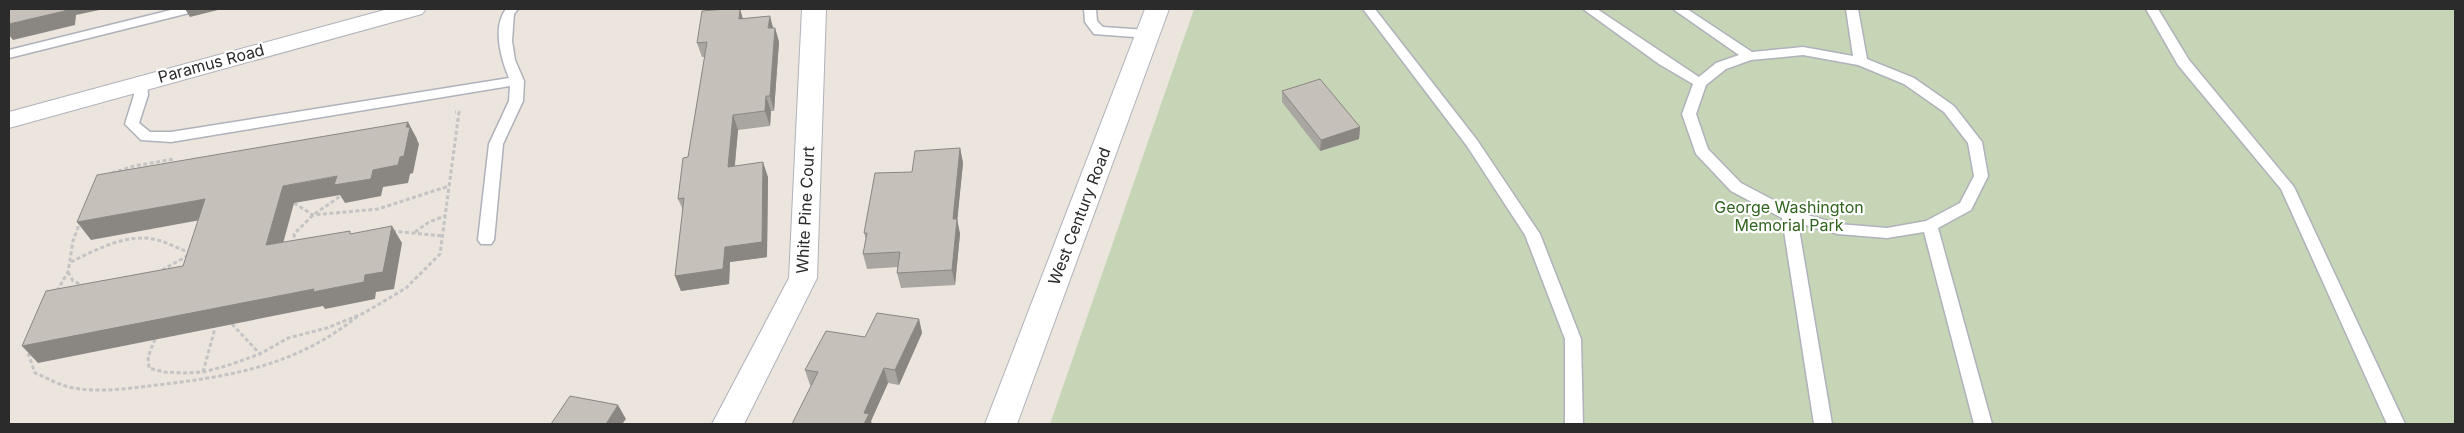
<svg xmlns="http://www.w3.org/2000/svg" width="2464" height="433" viewBox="0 0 2464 433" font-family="Inter,sans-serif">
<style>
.cemetery{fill:#c7d5b7}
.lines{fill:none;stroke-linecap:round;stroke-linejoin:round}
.lane-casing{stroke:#afb1bb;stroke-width:3}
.street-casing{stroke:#afb1bb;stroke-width:2}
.secondary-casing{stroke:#afb1bb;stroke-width:2}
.path{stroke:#c4c4c4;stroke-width:3;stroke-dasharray:4 2.5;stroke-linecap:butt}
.lane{fill:#fff;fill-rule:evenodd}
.street{fill:#fff;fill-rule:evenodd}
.secondary{fill:#fff;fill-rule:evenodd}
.wall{fill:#a9a5a0}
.shaded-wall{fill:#8a8682}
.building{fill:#c5c0ba;stroke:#8a8682}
.labels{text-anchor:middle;stroke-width:4.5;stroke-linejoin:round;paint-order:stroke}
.street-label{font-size:16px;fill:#2b2b2b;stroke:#fff}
.park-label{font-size:16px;fill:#31641f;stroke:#fff}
</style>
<rect width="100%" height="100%" fill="#ece5de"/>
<!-- cemetery -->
<path class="cemetery" d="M 1194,9 L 2455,9 L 2455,424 L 1050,424 Z"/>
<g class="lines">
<defs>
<g id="lane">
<path d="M 175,9 L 195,9 L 193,12 L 9,58 L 9,50 Z"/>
<path d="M 506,9 L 518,9 L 514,14 L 512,41 L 515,60 L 524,81 L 523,101 L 503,144 L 494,240 L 491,244 L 481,244 L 478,240 L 489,144 L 509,101 L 510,86 L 171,142 L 141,140 L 125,124 L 134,95 L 133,82 L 140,78 L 147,82 L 148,95 L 139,123 L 150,132 L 171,132 L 509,78 C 501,59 492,27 506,9 Z"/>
<path d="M 1084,9 L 1096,9 L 1097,21 L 1103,27 L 1147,30 L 1153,34 L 1147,38 L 1094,34 L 1085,22 Z"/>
<path d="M 1363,9 L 1375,9 L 1477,140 L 1540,234 L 1581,339 L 1583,424 L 1565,424 L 1565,339 L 1525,235 L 1467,146 Z"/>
<path d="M 1583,9 L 1597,9 L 1699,77 L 1716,63 L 1739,55 L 1673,9 L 1687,9 L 1752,52 L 1803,47 L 1853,56 L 1846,9 L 1858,9 L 1867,59 L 1914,78 L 1954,106 L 1982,142 L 1988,176 L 1971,210 L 1938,228 L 1992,424 L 1974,424 L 1924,232 L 1887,238 L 1838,234 L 1798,223 L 1832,424 L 1814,424 L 1782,218 L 1731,191 L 1696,154 L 1682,114 L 1693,84 L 1659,64 ZM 1803,55 L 1858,65 L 1904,84 L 1944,112 L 1968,143 L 1974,176 L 1960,203 L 1926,221 L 1887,228 L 1838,224 L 1794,211 L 1741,183 L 1708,149 L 1696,114 L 1706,85 L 1726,69 L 1751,60 Z"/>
<path d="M 2146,9 L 2158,9 L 2189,60 L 2294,187 L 2405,424 L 2387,424 L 2281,189 L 2178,65 Z"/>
</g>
<path id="street" d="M 802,9 L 826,9 L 817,278 L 744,424 L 712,424 L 789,278 Z"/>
<g id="secondary">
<path d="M 388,9 L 426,9 L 422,14 L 9,128 L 9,112 Z"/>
<path d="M 1145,9 L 1169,9 L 1017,424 L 985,424 Z"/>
</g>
</defs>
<!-- lane casing -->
<use href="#lane" class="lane-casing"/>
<!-- street casing -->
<use href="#street" class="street-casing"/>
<!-- secondary casing -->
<use href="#secondary" class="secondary-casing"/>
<!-- path -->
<g class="path">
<path d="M 112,173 L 134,166 L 174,159"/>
<path d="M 294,203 L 313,215 L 378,209 L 449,186"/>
<path d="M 392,231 L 443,236"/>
<path d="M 415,232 L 429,222 L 445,216"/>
<path d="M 295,244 L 294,234 L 313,215 L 342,195"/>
<path d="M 71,262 C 95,250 125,234 153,239 C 166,241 177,249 190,252"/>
<path d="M 162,270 L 189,255"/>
<path d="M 68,272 L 73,281 L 85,286"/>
<path d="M 57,291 L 68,272 L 73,241 L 80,222"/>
<path d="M 232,324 L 260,354"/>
<path d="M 155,339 L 148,357 L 149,368 L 164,372 L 184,373 L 203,372 L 226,366 L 260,354 L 288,338 L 327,328 L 364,313 L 406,288 L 440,254 L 459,112 L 455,112"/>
<path d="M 28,347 L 27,350 L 35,373 C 48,378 60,386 74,388 C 101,393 130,388 157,385 C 234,376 298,365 359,315"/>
<path d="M 203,372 L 215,328"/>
</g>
<!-- lane -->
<use href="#lane" class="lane"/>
<!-- street -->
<use href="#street" class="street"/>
<!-- secondary -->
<use href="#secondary" class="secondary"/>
</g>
<!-- wall -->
<g class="wall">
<path d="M 744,19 L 773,28 L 775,28 L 779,42 L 774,111 L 771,111 L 770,126 L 738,130 L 735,166 L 768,177 L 767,257 L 730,262 L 729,284 L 681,291 L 675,276 L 683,210 L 678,199 L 688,157 L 705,57 L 702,57 L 697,43 Z"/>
<path d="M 1282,91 L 1360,127 L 1359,139 L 1320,151 L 1282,102 Z"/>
<path d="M 960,148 L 963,163 L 957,219 L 960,234 L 955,285 L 901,288 L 897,273 L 898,267 L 867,269 L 863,254 L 866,239 L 864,233 L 912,172 Z"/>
<path d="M 919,319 L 922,333 L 899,385 L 888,383 L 871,421 L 810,385 L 805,370 Z"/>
</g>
<!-- shaded-wall -->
<g class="shaded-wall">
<path d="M 65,9 L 104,9 L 76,15 L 75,25 L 13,40 L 9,35 L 9,24 Z"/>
<path d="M 185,9 L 222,9 L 190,17 Z"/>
<path d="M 740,9 L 744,22 L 739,19 Z"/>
<path d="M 770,16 L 774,31 L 768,28 Z"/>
<path d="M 775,28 L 779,42 L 774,111 L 770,96 Z"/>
<path d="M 766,96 L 771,111 L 770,126 L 765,111 Z"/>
<path d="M 733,115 L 738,130 L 733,182 L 728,167 Z"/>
<path d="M 408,122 L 417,139 L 417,140 L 419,144 L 413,173 L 410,174 L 408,183 L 383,187 L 381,196 L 345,203 L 340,195 L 294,203 L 278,262 L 266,245 L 283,186 L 373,170 L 406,127 Z"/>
<path d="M 1360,127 L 1359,139 L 1320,151 L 1321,140 Z"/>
<path d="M 960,148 L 963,163 L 956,234 L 953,219 Z"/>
<path d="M 763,162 L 768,177 L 767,257 L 730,262 L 729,284 L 681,291 L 675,276 L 725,247 Z"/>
<path d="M 205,199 L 217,217 L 91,240 L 77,222 Z"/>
<path d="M 957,219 L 960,234 L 955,285 L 952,270 Z"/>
<path d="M 392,226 L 402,243 L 394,289 L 376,292 L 375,299 L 325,309 L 323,306 L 38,363 L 22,346 L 365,275 Z"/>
<path d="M 919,319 L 922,333 L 899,385 L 895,370 Z"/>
<path d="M 884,368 L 888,383 L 871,421 L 872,424 L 864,424 L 864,413 Z"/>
<path d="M 618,405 L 626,419 L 622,424 L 606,424 Z"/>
</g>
<!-- building -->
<g class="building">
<path d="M 9,9 L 65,9 L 65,11 L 9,24 Z"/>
<path d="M 726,9 L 740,9 L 739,19 L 770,16 L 768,28 L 775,28 L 770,96 L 766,96 L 765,111 L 733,115 L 728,167 L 763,162 L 762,242 L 725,247 L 723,269 L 675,276 L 684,198 L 678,199 L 683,158 L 688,157 L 707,42 L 697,43 L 702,11 Z"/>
<path d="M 1320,79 L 1360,127 L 1321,140 L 1282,91 Z"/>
<path d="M 408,122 L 406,127 L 410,127 L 404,156 L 400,157 L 398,165 L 373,170 L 371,179 L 334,185 L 337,176 L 283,186 L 266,245 L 350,231 L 350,234 L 392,226 L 383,272 L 365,275 L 364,282 L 313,292 L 314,289 L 22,346 L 46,291 L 183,266 L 205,199 L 77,222 L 97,175 Z"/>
<path d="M 960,148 L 953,219 L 957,219 L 952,270 L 897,273 L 900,252 L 863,254 L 867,233 L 864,233 L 875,173 L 912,172 L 915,151 Z"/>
<path d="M 877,313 L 919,319 L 895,370 L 884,368 L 864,413 L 869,414 L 864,424 L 792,424 L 818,372 L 805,370 L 826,331 L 865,337 Z"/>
<path d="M 570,396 L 618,405 L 606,424 L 551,424 Z"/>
</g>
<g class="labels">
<!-- street labels -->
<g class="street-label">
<text transform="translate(211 63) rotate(-15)" y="6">Paramus Road</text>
<text transform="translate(805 210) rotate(-87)" y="6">White Pine Court</text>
<text transform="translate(1079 216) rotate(-69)" y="6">West Century Road</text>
</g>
<!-- park labels -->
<g class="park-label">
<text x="1789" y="213">George Washington<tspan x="1789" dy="18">Memorial Park</tspan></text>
</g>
</g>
<!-- border -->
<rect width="2464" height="433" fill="none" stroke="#2b2b2b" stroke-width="20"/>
</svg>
